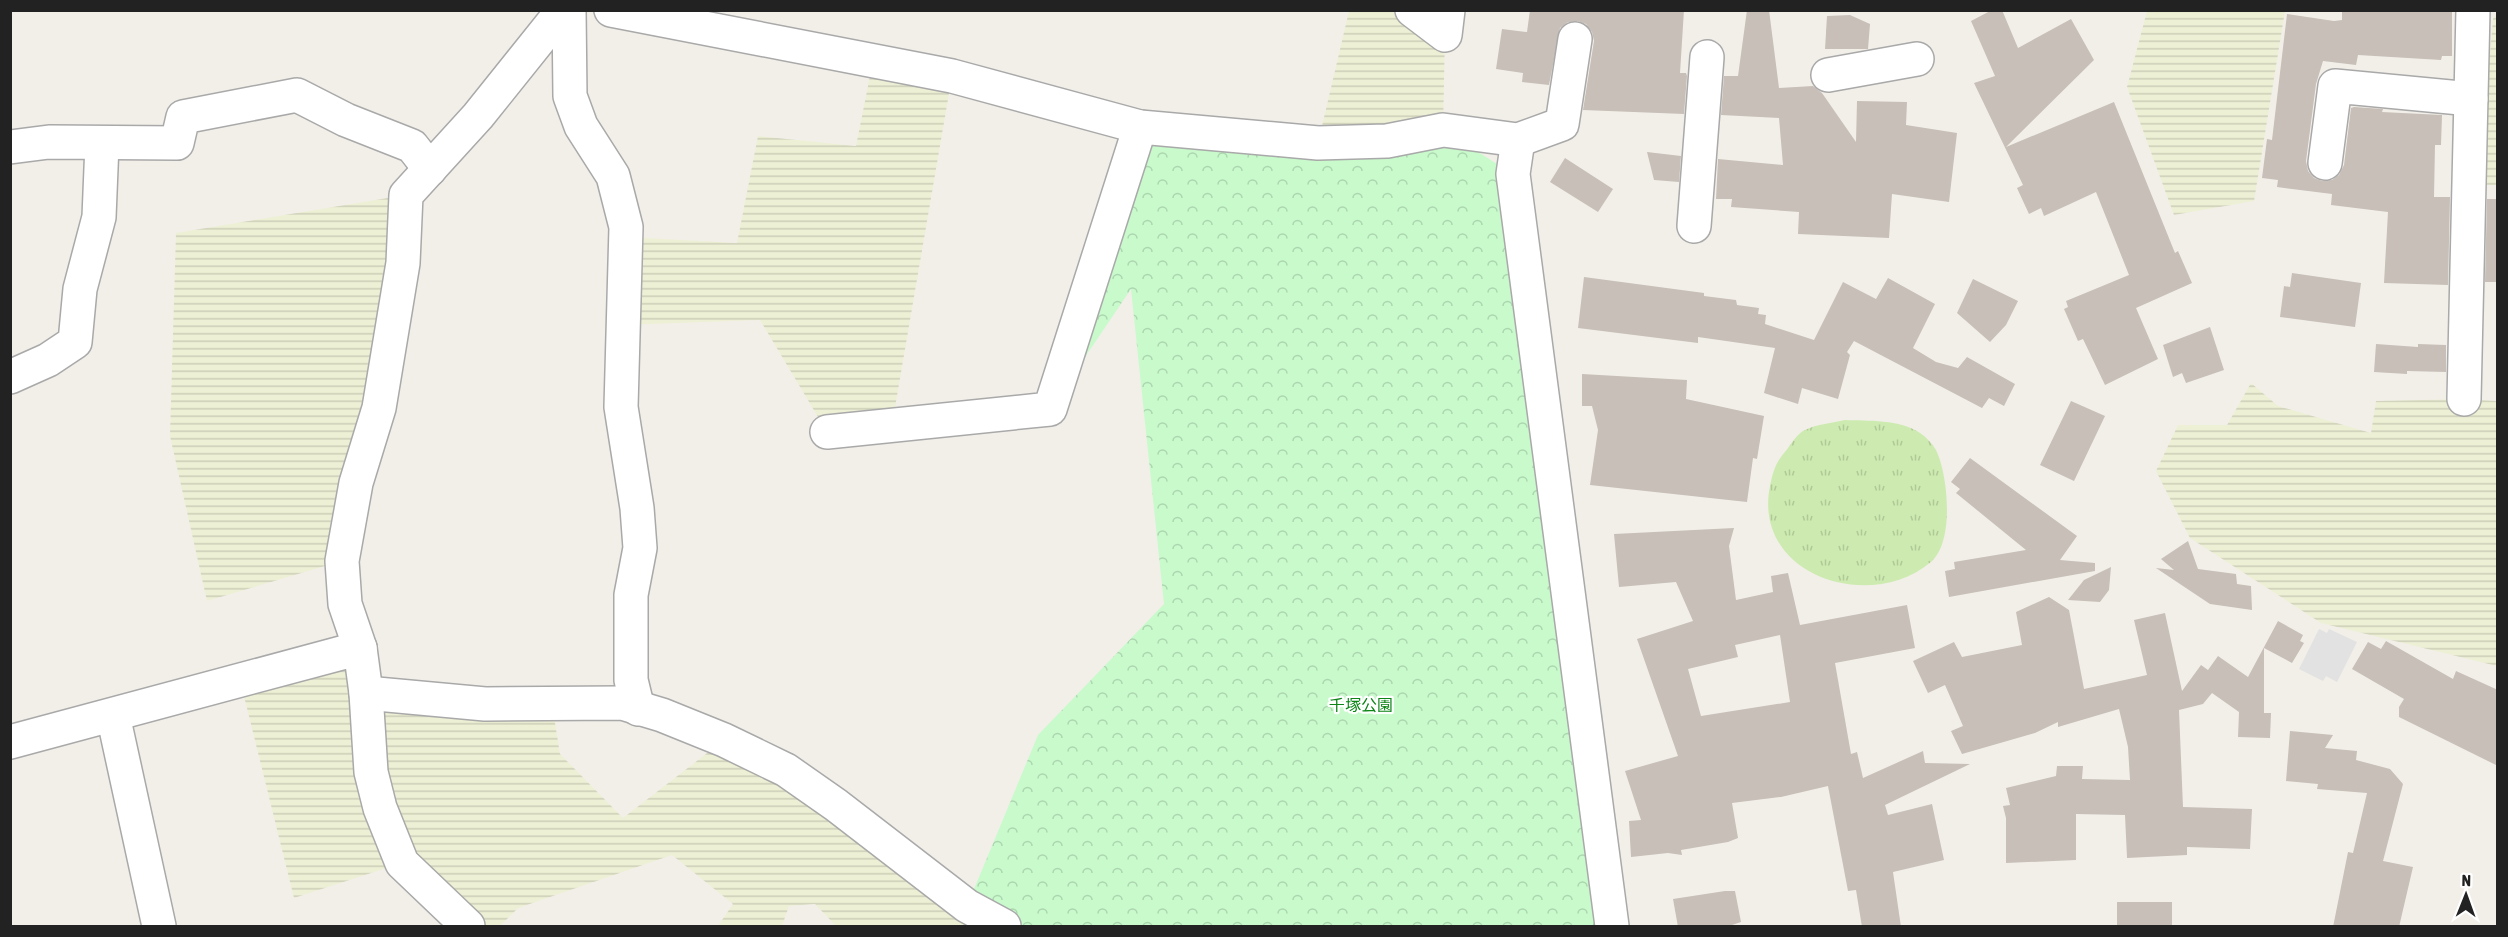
<svg xmlns="http://www.w3.org/2000/svg" width="2508" height="937" viewBox="0 0 2508 937" font-family="'Asap Condensed','Noto Sans JP',sans-serif">
<style>
.farmland{fill:url(#farmland-rules)}
.grass{fill:url(#grass-tufts)}
.park{fill:url(#park-crowns)}
.parking{fill:#e2e2e2}
.building{fill:#c7bfb8;fill-rule:evenodd}
.lines{fill:none;stroke-linecap:round;stroke-linejoin:round}
.minor-casing{stroke:#a9a9a9;stroke-width:36}
.minor{stroke:#fff;stroke-width:33}
.labels{text-anchor:middle;stroke-width:4.5;stroke-linejoin:round;paint-order:stroke}
.park-label{font-size:16px;fill:#0c8416;stroke:#fff}
</style>
<defs>
<pattern id="farmland-rules" width="6" height="5" patternUnits="userSpaceOnUse" patternTransform="scale(1.5)"><rect width="6" height="5" fill="#eef0d5"/><path d="M0 2.5h6" fill="none" stroke="#ccceb7"/></pattern>
<pattern id="grass-tufts" width="24" height="20" patternUnits="userSpaceOnUse" patternTransform="scale(1.5)"><rect width="24" height="20" fill="#cdebb0"/><path d="M3 7l-1-3M5 7V3M7 7l1-3M15 17l-1-3M17 17v-4M19 17l1-3" fill="none" stroke="#b0c997"/></pattern>
<pattern id="park-crowns" width="20" height="18" patternUnits="userSpaceOnUse" patternTransform="scale(1.5)"><rect width="20" height="18" fill="#c8facc"/><path d="M2 6a3 3 0 1 1 6 0M12 15a3 3 0 1 1 6 0" fill="none" stroke="#acd6af"/></pattern>
</defs>
<rect width="100%" height="100%" fill="#f2efe9"/>
<!-- farmland -->
<g class="farmland">
<path d="M 1349,11 L 1448,11 L 1445,35 L 1443,130 L 1318,143 Z"/>
<path d="M 2147,11 L 2285,11 L 2254,201 L 2174,215 L 2127,87 Z"/>
<path d="M 2497,13 L 2497,185 L 2482,185 L 2481,59 L 2490,54 L 2493,19 Z"/>
<path d="M 873,61 L 952,76 L 892,425 L 827,432 L 760,320 L 623,325 L 626,237 L 737,243 L 758,136 L 856,146 Z"/>
<path d="M 406,195 L 342,561 L 207,601 L 170,436 L 176,233 Z"/>
<path d="M 2251,383 L 2278,406 L 2371,433 L 2376,401 L 2464,399 L 2497,401 L 2497,666 L 2321,623 L 2190,538 L 2156,471 L 2178,425 L 2227,425 Z"/>
<path d="M 360,648 L 367,693 L 552,704 L 560,754 L 623,818 L 724,740 L 984,926 L 836,926 L 815,904 L 789,906 L 782,926 L 718,926 L 733,904 L 672,855 L 518,908 L 500,926 L 468,926 L 402,863 L 294,898 L 240,680 Z"/>
</g>
<!-- grass -->
<path class="grass" d="M 1845,420 C 1868,421 1900,419 1920,433 C 1926,437 1932,443 1936,450 C 1948,474 1955,542 1931,562 C 1869,614 1752,575 1770,486 C 1773,472 1775,464 1784,453 C 1790,446 1797,433 1805,430 C 1817,424 1832,423 1845,420 Z"/>
<!-- park -->
<path class="park" d="M 1140,127 L 1443,130 L 1513,174 L 1612,926 L 1004,926 L 967,906 L 1038,735 L 1164,604 L 1131,289 L 1050,409 Z"/>
<!-- parking -->
<path class="parking" d="M 2319,629 L 2327,633 L 2329,629 L 2357,642 L 2337,682 L 2326,676 L 2323,681 L 2299,669 Z"/>
<!-- building -->
<g class="building">
<path d="M 1530,10 L 1684,10 L 1680,73 L 1686,73 L 1687,76 L 1684,114 L 1583,110 L 1594,41 L 1592,32 L 1586,24 L 1578,21 L 1568,22 L 1560,28 L 1549,85 L 1522,82 L 1523,73 L 1496,69 L 1502,29 L 1527,32 Z"/>
<path d="M 1747,10 L 1769,10 L 1779,88 L 1813,86 L 1822,93 L 1856,142 L 1857,101 L 1907,102 L 1906,125 L 1957,133 L 1949,202 L 1892,194 L 1889,238 L 1798,234 L 1799,212 L 1731,207 L 1732,199 L 1716,199 L 1718,159 L 1783,165 L 1779,118 L 1721,115 L 1724,76 L 1738,76 Z"/>
<path d="M 1992,10 L 2002,10 L 2018,48 L 2071,19 L 2094,60 L 2006,147 L 2114,102 L 2175,253 L 2178,251 L 2192,283 L 2136,308 L 2158,359 L 2105,385 L 2083,339 L 2078,341 L 2064,309 L 2068,307 L 2066,301 L 2129,275 L 2096,192 L 2044,216 L 2041,208 L 2029,214 L 2017,188 L 2023,185 L 1974,83 L 1995,76 L 1971,21 Z"/>
<path d="M 2342,10 L 2452,10 L 2452,56 L 2442,56 L 2441,60 L 2358,55 L 2356,65 L 2323,61 L 2316,84 L 2306,161 L 2308,171 L 2314,178 L 2322,181 L 2332,180 L 2339,175 L 2344,165 L 2351,108 L 2354,107 L 2383,109 L 2382,112 L 2442,115 L 2441,145 L 2435,145 L 2434,197 L 2450,197 L 2448,285 L 2384,283 L 2388,212 L 2331,205 L 2332,194 L 2277,187 L 2278,180 L 2262,178 L 2267,139 L 2272,140 L 2287,14 L 2334,21 L 2342,20 Z"/>
<path d="M 1850,15 L 1870,24 L 1868,49 L 1825,49 L 1827,16 Z"/>
<path d="M 1647,152 L 1681,156 L 1679,182 L 1654,180 Z"/>
<path d="M 1565,158 L 1613,189 L 1598,212 L 1550,182 Z"/>
<path d="M 2487,199 L 2498,199 L 2498,282 L 2485,282 Z"/>
<path d="M 2292,273 L 2361,283 L 2355,327 L 2280,317 L 2284,286 L 2290,287 Z"/>
<path d="M 1584,277 L 1704,293 L 1704,296 L 1736,300 L 1737,305 L 1759,308 L 1758,314 L 1766,315 L 1765,324 L 1814,340 L 1843,282 L 1876,299 L 1888,278 L 1935,304 L 1913,348 L 1936,362 L 1958,368 L 1967,357 L 2015,384 L 2004,406 L 1989,398 L 1982,408 L 1854,341 L 1847,352 L 1850,355 L 1838,399 L 1802,388 L 1798,404 L 1764,393 L 1775,348 L 1698,337 L 1698,343 L 1578,328 Z"/>
<path d="M 1973,279 L 2018,301 L 2006,325 L 1990,342 L 1957,313 Z"/>
<path d="M 2210,327 L 2224,370 L 2186,383 L 2182,373 L 2173,377 L 2163,345 Z"/>
<path d="M 2376,344 L 2418,347 L 2418,344 L 2446,345 L 2446,372 L 2407,371 L 2407,374 L 2374,372 Z"/>
<path d="M 1582,374 L 1687,380 L 1686,399 L 1764,416 L 1757,459 L 1753,458 L 1747,502 L 1590,485 L 1598,430 L 1592,406 L 1582,406 Z"/>
<path d="M 2071,401 L 2105,416 L 2074,481 L 2040,465 Z"/>
<path d="M 1970,458 L 2077,536 L 2060,560 L 2095,563 L 2095,571 L 1949,597 L 1945,571 L 1955,569 L 1954,562 L 2026,550 L 1956,493 L 1960,489 L 1951,482 Z"/>
<path d="M 1734,528 L 1729,546 L 1736,600 L 1773,592 L 1771,576 L 1788,573 L 1800,625 L 1907,605 L 1915,648 L 1835,663 L 1851,754 L 1857,752 L 1863,778 L 1923,751 L 1925,763 L 1970,764 L 1885,805 L 1888,815 L 1932,804 L 1944,860 L 1893,872 L 1901,927 L 1862,927 L 1856,890 L 1848,891 L 1828,786 L 1781,797 L 1732,803 L 1738,838 L 1728,842 L 1681,850 L 1682,855 L 1668,853 L 1631,857 L 1629,821 L 1641,820 L 1625,771 L 1678,756 L 1637,639 L 1693,621 L 1676,582 L 1619,587 L 1614,534 ZM 1780,635 L 1790,702 L 1701,716 L 1688,669 L 1738,657 L 1735,645 Z"/>
<path d="M 2188,541 L 2198,569 L 2236,574 L 2237,584 L 2251,586 L 2252,610 L 2210,604 L 2156,568 L 2174,570 L 2161,559 Z"/>
<path d="M 2111,567 L 2109,590 L 2100,602 L 2068,600 L 2084,580 Z"/>
<path d="M 2049,597 L 2069,610 L 2084,689 L 2147,675 L 2134,620 L 2165,613 L 2182,691 L 2201,665 L 2208,670 L 2218,656 L 2248,677 L 2278,621 L 2303,635 L 2300,641 L 2304,643 L 2292,663 L 2264,648 L 2264,713 L 2271,713 L 2270,738 L 2238,737 L 2239,712 L 2212,693 L 2203,704 L 2179,710 L 2183,807 L 2252,809 L 2250,849 L 2187,847 L 2187,855 L 2127,858 L 2125,815 L 2076,814 L 2076,860 L 2006,863 L 2006,818 L 2003,806 L 2010,805 L 2006,788 L 2056,776 L 2057,766 L 2083,766 L 2082,779 L 2130,780 L 2128,747 L 2119,709 L 2058,727 L 2058,722 L 2035,733 L 1962,754 L 1951,731 L 1963,726 L 1945,685 L 1928,693 L 1913,661 L 1954,642 L 1962,657 L 2022,645 L 2016,612 Z"/>
<path d="M 2386,641 L 2453,679 L 2456,671 L 2498,690 L 2498,766 L 2399,717 L 2399,707 L 2404,699 L 2352,669 L 2368,642 L 2381,649 Z"/>
<path d="M 2290,731 L 2333,735 L 2325,748 L 2357,751 L 2356,760 L 2390,769 L 2403,784 L 2383,861 L 2413,867 L 2399,927 L 2333,927 L 2348,852 L 2353,853 L 2367,793 L 2317,789 L 2318,784 L 2286,781 Z"/>
<path d="M 1725,891 L 1735,891 L 1741,922 L 1726,927 L 1678,927 L 1673,899 Z"/>
<rect x="2117" y="902" width="55" height="25"/>
</g>
<g class="lines">
<defs>
<g id="minor">
<path d="M 569,10 L 570,96 L 581,126 L 613,176 L 626,227 L 621,407 L 637,508 L 640,548 L 631,595 L 631,680 L 638,709"/>
<path d="M 611,10 L 952,76 L 1140,127 L 1318,143 L 1387,141 L 1443,130 L 1518,140 L 1562,124 L 1575,39"/>
<path d="M 1412,10 L 1445,35 L 1448,10"/>
<path d="M 1828,75 L 1917,59"/>
<path d="M 1518,140 L 1513,174 L 1612,926"/>
<path d="M 10,147 L 49,142 L 177,143 L 183,117 L 297,95 L 346,120 L 412,146 L 430,169"/>
<path d="M 2325,163 L 2335,86 L 2471,99"/>
<path d="M 1694,226 L 1707,57"/>
<path d="M 10,377 L 48,360 L 75,342 L 80,289 L 99,217 L 102,144"/>
<path d="M 2464,399 L 2473,10"/>
<path d="M 827,432 L 1050,409 L 1140,127"/>
<path d="M 366,693 L 485,704 L 622,703 L 662,715 L 724,740 L 786,770 L 836,805 L 967,906 L 1004,926"/>
<path d="M 113,715 L 159,926"/>
<path d="M 10,742 L 360,648"/>
<path d="M 468,926 L 402,863 L 380,808 L 371,772 L 366,693 L 360,648 L 345,604 L 342,561 L 356,483 L 379,408 L 403,263 L 406,195 L 478,116 L 563,10"/>
</g>
</defs>
<!-- minor casing -->
<use href="#minor" class="minor-casing"/>
<!-- minor -->
<use href="#minor" class="minor"/>
</g>
<g class="labels">
<!-- park labels -->
<g class="park-label">
<text x="1361" y="711">千塚公園</text>
</g>
</g>
<!-- border -->
<rect width="2508" height="937" fill="none" stroke="#222222" stroke-width="24"/>
<!-- north arrow -->
<g transform="translate(2466 895) rotate(1)" stroke="#ffffff" stroke-width="4.5" paint-order="stroke">
<path d="M0-4.5L10 22L0 15L-10 22Z" fill="#222222"/>
<text y="-9" font-size="16" font-weight="bold" text-anchor="middle" fill="#222222">N</text>
</g>
</svg>
